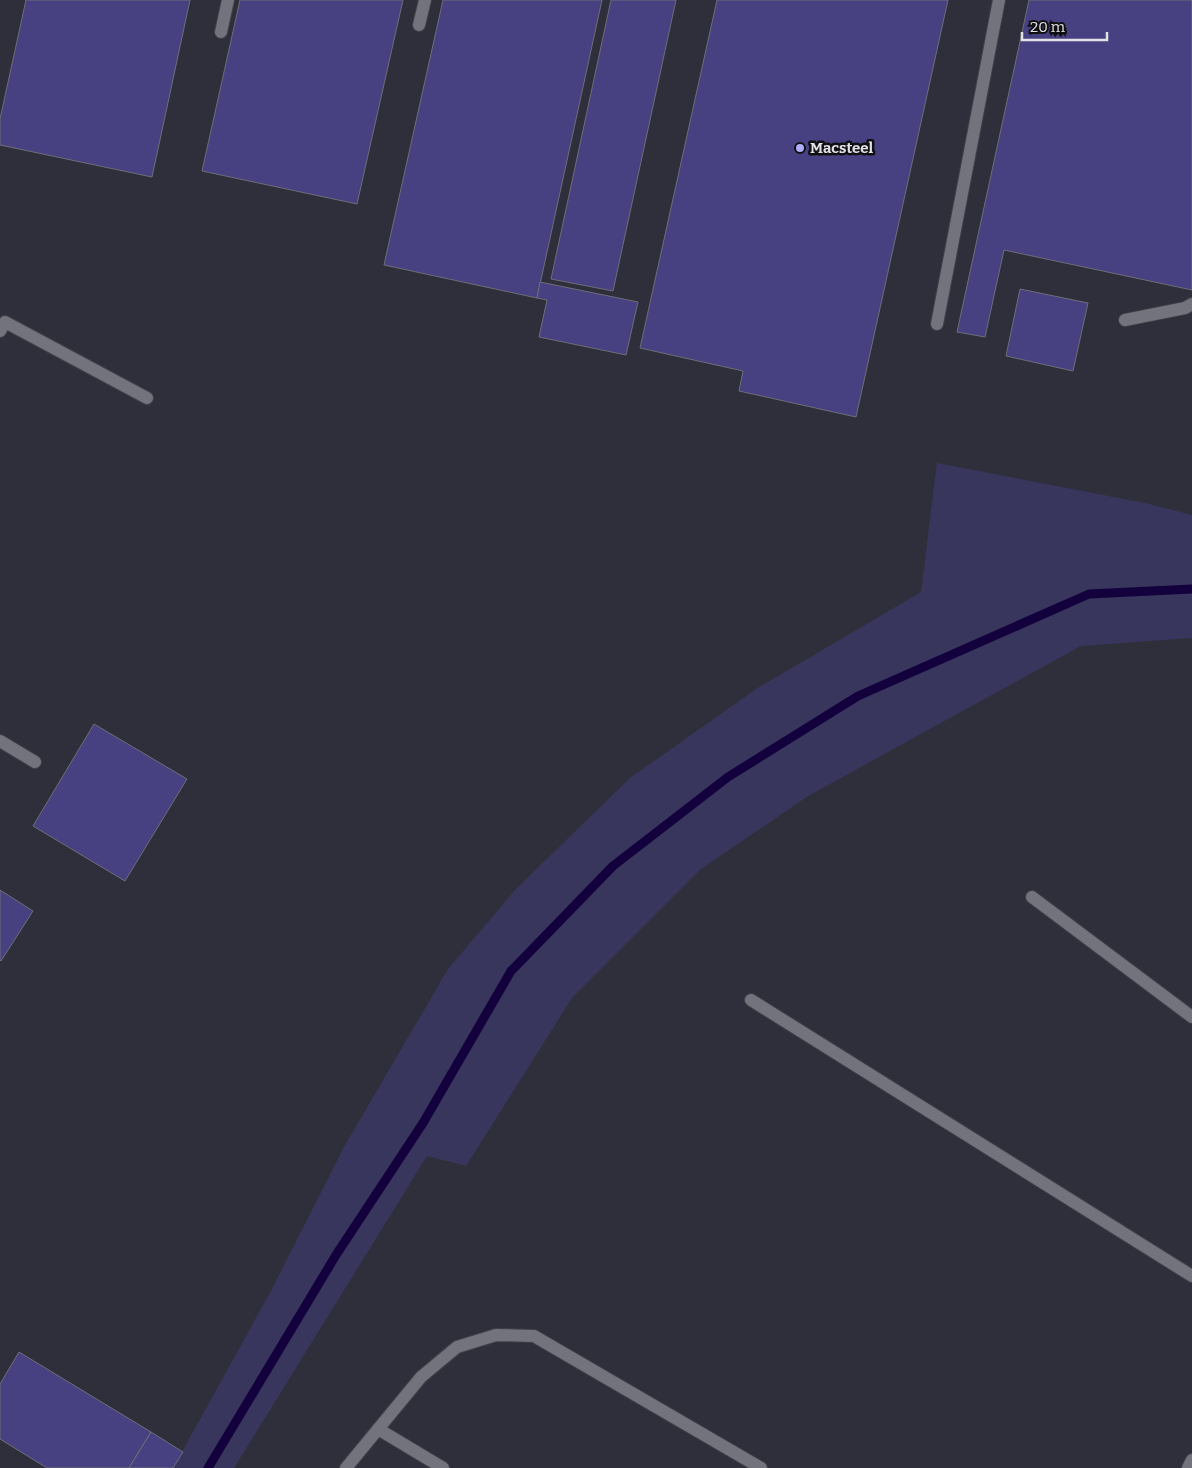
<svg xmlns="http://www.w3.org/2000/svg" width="1192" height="1468" viewBox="0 0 1192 1468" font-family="Bitter,serif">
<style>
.built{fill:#2f2f3c}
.green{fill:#38365c}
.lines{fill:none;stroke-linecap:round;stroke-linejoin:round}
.stream{stroke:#13013e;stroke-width:9}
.building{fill:#474081;stroke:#6e6e78}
.minor-casing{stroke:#414148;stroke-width:14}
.minor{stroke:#73737d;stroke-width:12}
.poi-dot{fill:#b0aefa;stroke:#101013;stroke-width:2}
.labels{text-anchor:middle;stroke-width:5;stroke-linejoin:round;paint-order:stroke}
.poi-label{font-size:15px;font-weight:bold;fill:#e1e1e6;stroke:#101013;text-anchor:start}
</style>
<rect width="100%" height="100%" fill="#26262e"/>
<!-- built -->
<rect class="built" x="0" y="0" width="1192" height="1468"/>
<!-- green -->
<path class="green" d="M 937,463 L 1145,503 L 1192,515 L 1192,638 L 1081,646 L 808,796 L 701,869 L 572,998 L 466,1166 L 427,1156 L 234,1468 L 173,1468 L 272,1289 L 344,1147 L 448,969 L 516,889 L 630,778 L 756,689 L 921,592 Z"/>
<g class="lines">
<!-- stream -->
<path class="stream" d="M 208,1468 L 336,1255 L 423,1123 L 511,971 L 613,866 L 728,777 L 858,696 L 1089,594 L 1192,589"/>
</g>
<!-- building -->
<g class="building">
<path d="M 26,0 L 190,0 L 152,177 L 0,145 L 0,119 Z"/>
<path d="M 240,0 L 403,0 L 357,204 L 202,171 Z"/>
<path d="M 443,0 L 602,0 L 537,298 L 384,265 Z"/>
<path d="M 611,0 L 676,0 L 613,291 L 551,279 Z"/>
<path d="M 717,0 L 948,0 L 856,417 L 739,391 L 743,371 L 640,348 Z"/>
<path d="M 1029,0 L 1192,0 L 1192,290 L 1004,250 L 985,337 L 957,332 Z"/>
<path d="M 540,282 L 638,302 L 626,355 L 539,337 L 547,300 L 537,298 Z"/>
<path d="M 1020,289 L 1088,303 L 1073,371 L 1006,356 Z"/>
<path d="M 94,724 L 187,779 L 125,881 L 33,826 Z"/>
<path d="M 0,890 L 33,911 L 1,961 L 0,960 Z"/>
<path d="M 19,1352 L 151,1432 L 129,1468 L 47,1468 L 0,1439 L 0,1384 Z"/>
<path d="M 151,1432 L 183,1452 L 173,1468 L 129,1468 Z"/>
</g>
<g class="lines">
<defs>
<g id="minor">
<path d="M 419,25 L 425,0"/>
<path d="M 221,32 L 228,0"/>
<path d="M 1125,320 L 1185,308 L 1192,304"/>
<path d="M 937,324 L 999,0"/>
<path d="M 0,331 L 5,322 L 147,398"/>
<path d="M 0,741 L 35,762"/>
<path d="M 1032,897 L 1192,1017"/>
<path d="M 751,1000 L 1192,1276"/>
<path d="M 378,1429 L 443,1468"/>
<path d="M 346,1468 L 421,1377 L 457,1347 L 496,1335 L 534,1336 L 761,1468"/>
<path d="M 1188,1468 L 1192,1460"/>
</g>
</defs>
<!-- minor casing -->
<use href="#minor" class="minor-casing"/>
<!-- minor -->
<use href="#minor" class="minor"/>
</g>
<!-- markers -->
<circle class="poi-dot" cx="800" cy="148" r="5"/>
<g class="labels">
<!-- poi labels -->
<g class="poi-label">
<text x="810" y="153">Macsteel</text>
</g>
</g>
<!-- scale -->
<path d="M1022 32v8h85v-8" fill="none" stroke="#e1e1e6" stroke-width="2.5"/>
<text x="1030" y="32" font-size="15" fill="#e1e1e6" stroke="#101013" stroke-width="4" paint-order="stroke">20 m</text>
</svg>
